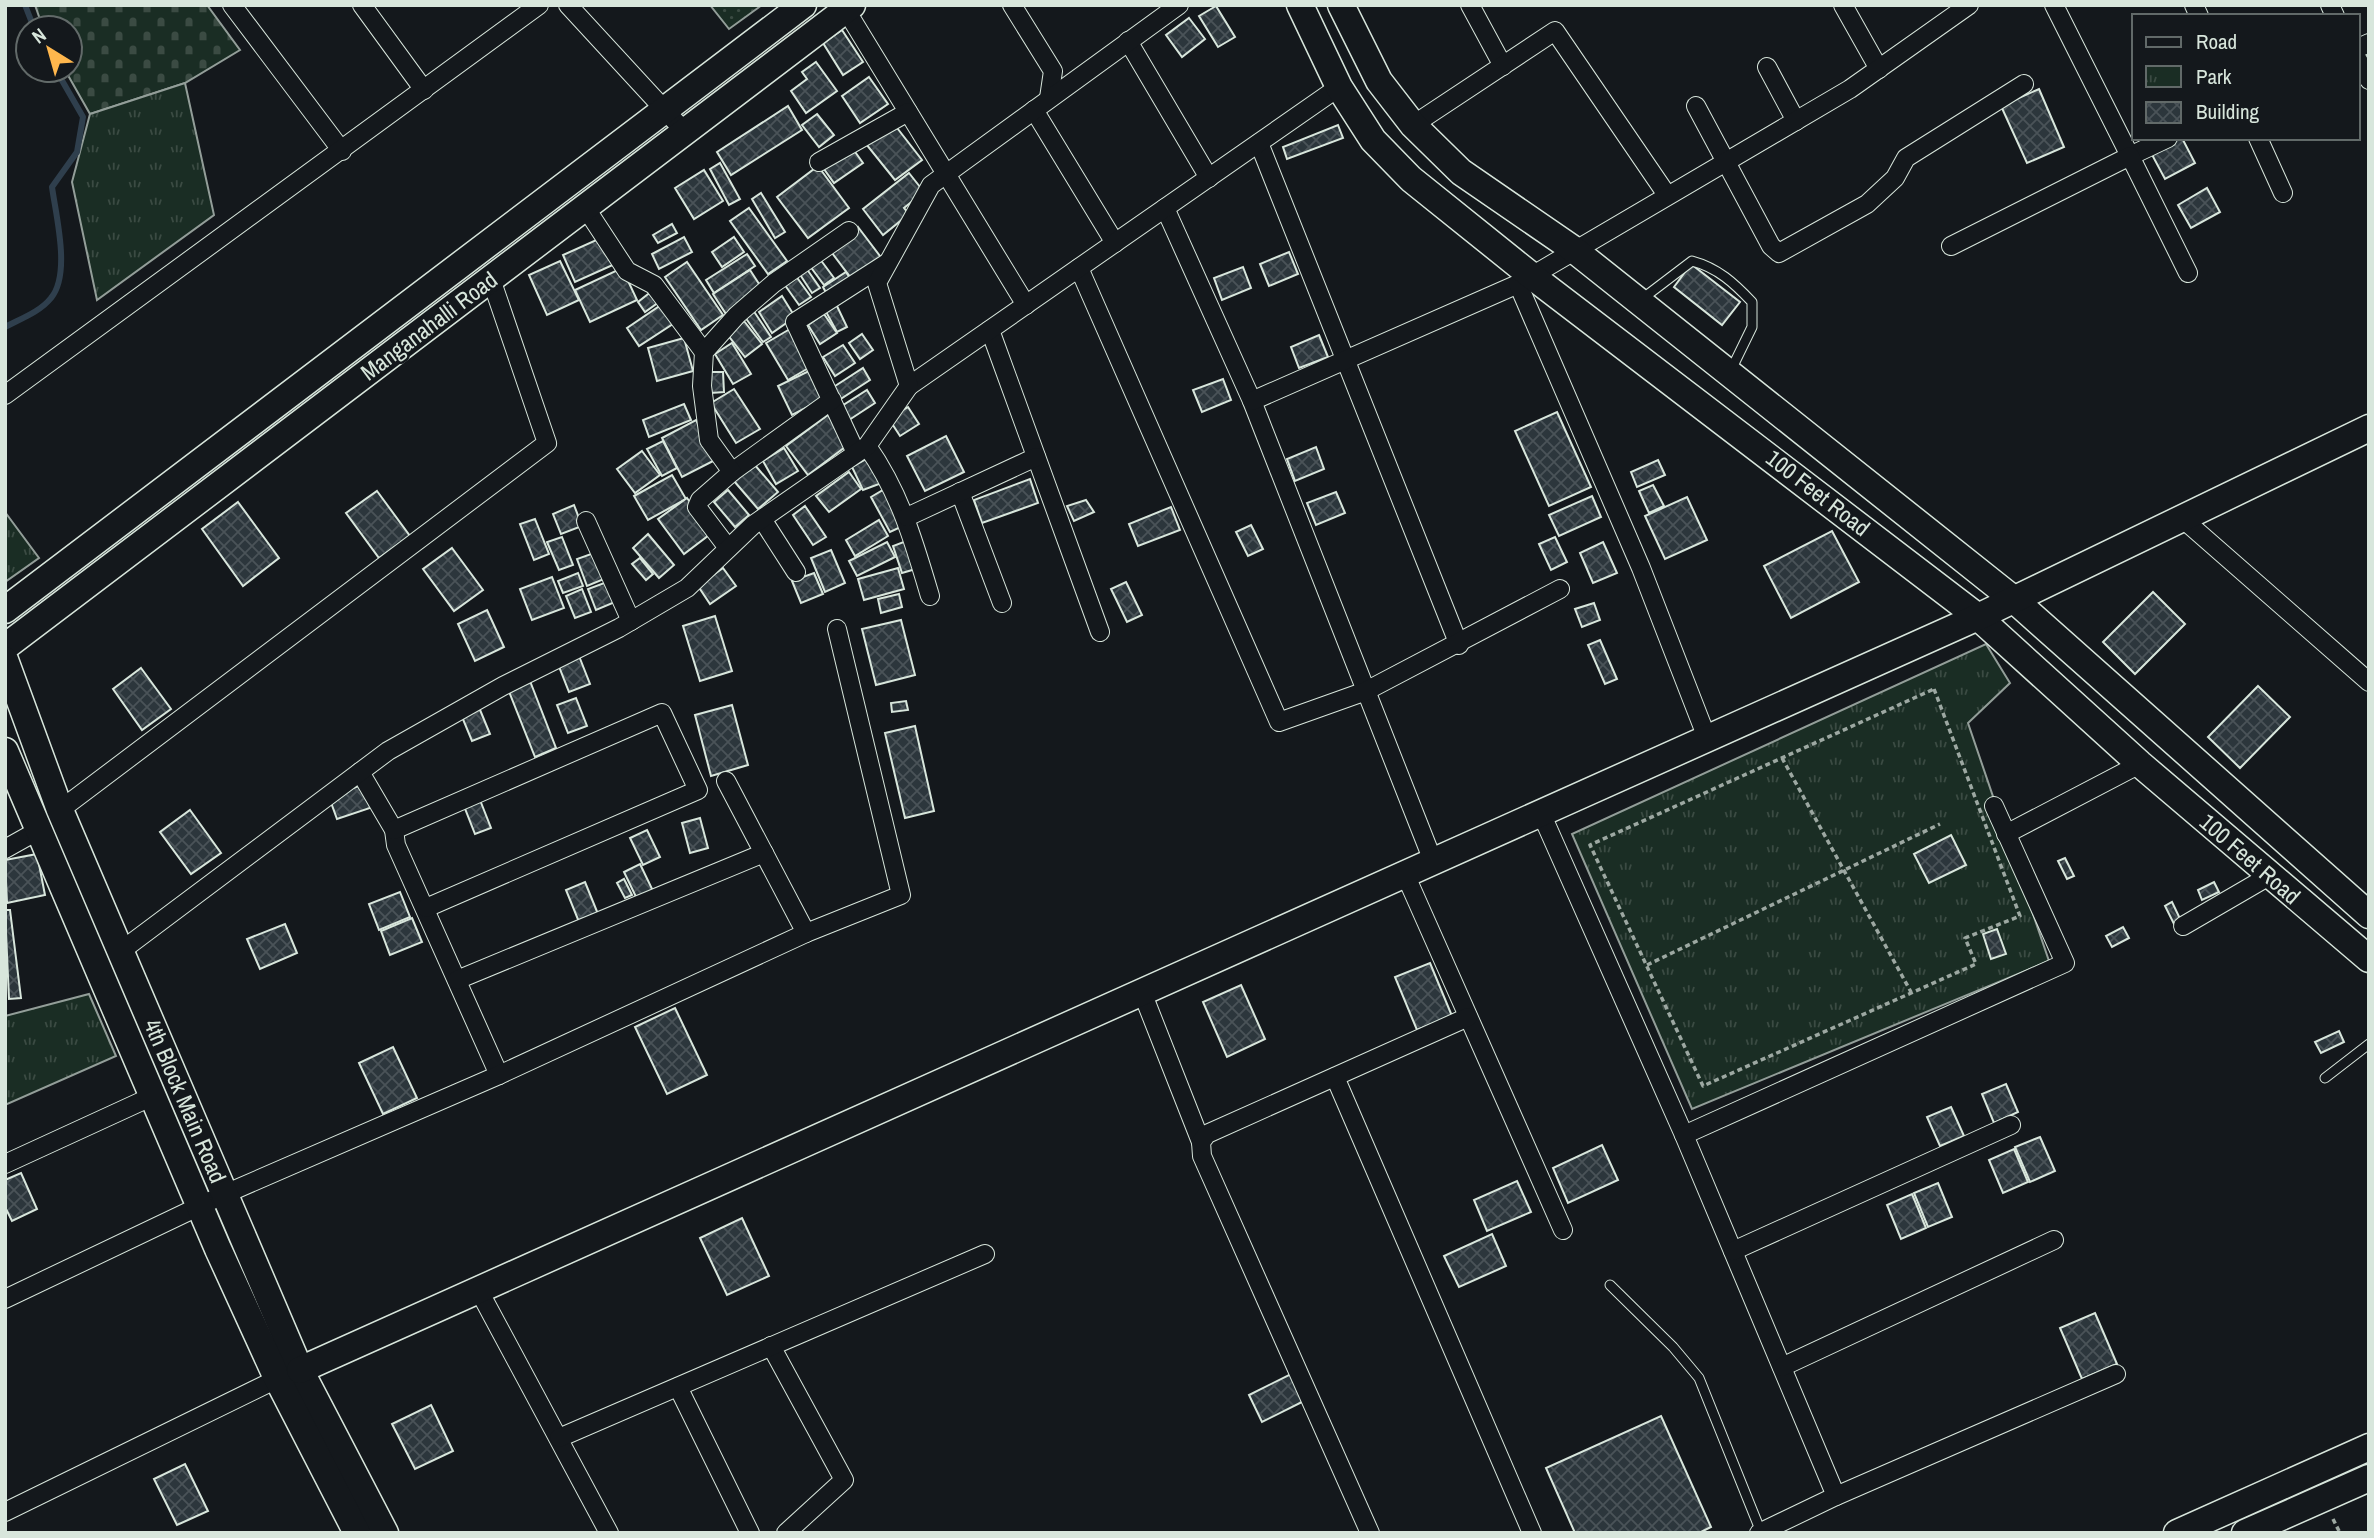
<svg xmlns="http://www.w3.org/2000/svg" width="2374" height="1538" viewBox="0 0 2374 1538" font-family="'Archivo Narrow',sans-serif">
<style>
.grass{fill:url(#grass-dots);stroke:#939e99;stroke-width:2}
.cemetery{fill:url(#cemetery-stones);stroke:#939e99;stroke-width:2}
.park{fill:url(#park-tufts);stroke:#939e99;stroke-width:2}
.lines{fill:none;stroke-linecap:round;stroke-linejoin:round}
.stream{stroke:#2f3f4d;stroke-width:6}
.building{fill:url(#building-cross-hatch);stroke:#d8e6dc;stroke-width:2}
.lane-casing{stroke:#d8e6dc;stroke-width:11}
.street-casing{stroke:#d8e6dc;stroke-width:20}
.secondary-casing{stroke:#d8e6dc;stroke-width:29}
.path{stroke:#9da8a2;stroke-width:3.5;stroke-dasharray:5 3.5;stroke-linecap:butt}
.lane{stroke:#14181c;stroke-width:9}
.street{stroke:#14181c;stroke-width:18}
.secondary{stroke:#14181c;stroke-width:26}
.labels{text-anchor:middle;stroke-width:5;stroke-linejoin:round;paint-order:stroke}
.street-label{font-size:23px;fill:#d8e6dc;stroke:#14181c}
</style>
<defs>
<pattern id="grass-dots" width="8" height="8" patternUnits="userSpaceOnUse" patternTransform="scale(1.75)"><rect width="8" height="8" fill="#1a2d24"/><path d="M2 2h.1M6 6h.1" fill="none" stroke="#3b4b43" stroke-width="1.8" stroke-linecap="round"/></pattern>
<pattern id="cemetery-stones" width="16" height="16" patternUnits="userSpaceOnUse" patternTransform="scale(1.75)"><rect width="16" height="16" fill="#1a2d24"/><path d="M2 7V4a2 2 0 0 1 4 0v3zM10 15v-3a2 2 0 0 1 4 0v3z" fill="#3b4b43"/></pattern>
<pattern id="park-tufts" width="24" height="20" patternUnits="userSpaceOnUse" patternTransform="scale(1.75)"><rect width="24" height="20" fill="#1a2d24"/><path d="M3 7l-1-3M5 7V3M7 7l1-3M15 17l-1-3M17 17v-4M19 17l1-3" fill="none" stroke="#3b4b43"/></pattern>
<pattern id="building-cross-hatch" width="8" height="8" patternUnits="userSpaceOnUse" patternTransform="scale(1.75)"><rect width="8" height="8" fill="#2c363c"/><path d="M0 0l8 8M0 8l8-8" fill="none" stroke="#4a5358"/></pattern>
</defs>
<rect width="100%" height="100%" fill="#14181c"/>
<!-- grass -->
<path class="grass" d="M 710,5 L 762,5 L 729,29 Z"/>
<!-- cemetery -->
<path class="cemetery" d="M 35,5 L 207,5 L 240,50 L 185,83 L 90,114 L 65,70 L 70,70 L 70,28 L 43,28 Z"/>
<!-- park -->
<g class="park">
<path d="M 185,83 L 214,215 L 97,300 L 72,182 L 90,114 Z"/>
<path d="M 5,512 L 39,558 L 5,582 Z"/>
<path d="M 1986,644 L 2010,683 L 1968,723 L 2049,961 L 1692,1109 L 1572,834 Z"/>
<path d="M 89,994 L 116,1056 L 5,1105 L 5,1016 Z"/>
</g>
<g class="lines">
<!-- stream -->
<g class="stream">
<path d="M 25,5 L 34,28"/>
<path d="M 5,327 C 20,319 40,312 51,298 C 71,274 56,216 52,187 L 77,152 L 83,117 L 56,70"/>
</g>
</g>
<!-- building -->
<g class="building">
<path d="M 1216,6 L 1235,37 L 1218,47 L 1199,16 Z"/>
<path d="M 1189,18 L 1205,39 L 1182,57 L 1166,35 Z"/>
<path d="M 842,30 L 863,62 L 843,75 L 823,43 Z"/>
<path d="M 816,62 L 837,91 L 806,113 L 791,91 L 807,79 L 802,72 Z"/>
<path d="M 869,77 L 888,104 L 860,123 L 842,96 Z"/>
<path d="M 2039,89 L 2064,147 L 2027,163 L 2001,106 Z"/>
<path d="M 788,106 L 802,130 L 731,175 L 717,152 Z"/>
<path d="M 817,114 L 834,135 L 819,147 L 802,125 Z"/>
<path d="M 894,124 L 922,160 L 895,180 L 866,144 Z"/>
<path d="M 1338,125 L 1343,138 L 1287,159 L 1283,147 Z"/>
<path d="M 2175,138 L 2182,138 L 2195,163 L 2165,179 L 2150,151 Z"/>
<path d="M 853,149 L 863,163 L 834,183 L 824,169 Z"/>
<path d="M 720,163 L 740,199 L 729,205 L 710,169 Z"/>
<path d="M 818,166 L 849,208 L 808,238 L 777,197 Z"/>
<path d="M 704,170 L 723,201 L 694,219 L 675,188 Z"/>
<path d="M 909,173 L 924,192 L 904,208 L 909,214 L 883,235 L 863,209 Z"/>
<path d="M 2207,188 L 2220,212 L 2191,228 L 2178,205 Z"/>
<path d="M 761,193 L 785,232 L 775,238 L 752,199 Z"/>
<path d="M 749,208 L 787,261 L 768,274 L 730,221 Z"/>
<path d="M 672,224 L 677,233 L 658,243 L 653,235 Z"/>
<path d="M 858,227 L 883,260 L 854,282 L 829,249 Z"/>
<path d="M 603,237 L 615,264 L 575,282 L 563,255 Z"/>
<path d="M 684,237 L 692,252 L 659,269 L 652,254 Z"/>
<path d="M 734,237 L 744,252 L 722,267 L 712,252 Z"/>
<path d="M 1289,252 L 1298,274 L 1269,286 L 1260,264 Z"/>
<path d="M 747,254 L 755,266 L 714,293 L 706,280 Z"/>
<path d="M 817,255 L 834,278 L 824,285 L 807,262 Z"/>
<path d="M 560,261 L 579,300 L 547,315 L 529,275 Z"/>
<path d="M 687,262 L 723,315 L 701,330 L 665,277 Z"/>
<path d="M 1691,264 L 1740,302 L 1722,325 L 1674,287 Z"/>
<path d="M 804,265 L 820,288 L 812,293 L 797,270 Z"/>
<path d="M 1243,267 L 1251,288 L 1222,300 L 1214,278 Z"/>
<path d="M 622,268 L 637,300 L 590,322 L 575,290 Z"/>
<path d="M 750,270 L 763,290 L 726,314 L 713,294 Z"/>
<path d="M 793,272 L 811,297 L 799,305 L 782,281 Z"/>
<path d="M 846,272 L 853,283 L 829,298 L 823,287 Z"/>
<path d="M 652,291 L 659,302 L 645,312 L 638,302 Z"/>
<path d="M 782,296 L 795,317 L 772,333 L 759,312 Z"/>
<path d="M 664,303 L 676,322 L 639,346 L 627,328 Z"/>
<path d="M 836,304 L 847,327 L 837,332 L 825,310 Z"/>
<path d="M 751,307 L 771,337 L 763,342 L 742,313 Z"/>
<path d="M 824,314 L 837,333 L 820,344 L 808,325 Z"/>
<path d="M 744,321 L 762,344 L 745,357 L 727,334 Z"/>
<path d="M 790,329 L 812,366 L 788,380 L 766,343 Z"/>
<path d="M 862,334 L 873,350 L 860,359 L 849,343 Z"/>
<path d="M 1319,335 L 1328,357 L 1299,368 L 1291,347 Z"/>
<path d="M 684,338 L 693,371 L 657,381 L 648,348 Z"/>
<path d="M 732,343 L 751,374 L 733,384 L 715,354 Z"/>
<path d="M 843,345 L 855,363 L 835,376 L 823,357 Z"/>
<path d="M 863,368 L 870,380 L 839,400 L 832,388 Z"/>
<path d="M 813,369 L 827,397 L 792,415 L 778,386 Z"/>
<path d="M 710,372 L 723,372 L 724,392 L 711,393 Z"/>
<path d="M 1223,379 L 1231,400 L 1202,412 L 1193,390 Z"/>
<path d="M 734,389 L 760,429 L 736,443 L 711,403 Z"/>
<path d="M 867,390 L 875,403 L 846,422 L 837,409 Z"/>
<path d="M 684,404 L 691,420 L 649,437 L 643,420 Z"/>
<path d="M 908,407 L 919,424 L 900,436 L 889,419 Z"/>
<path d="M 1557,412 L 1591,487 L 1549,506 L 1515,431 Z"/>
<path d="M 828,415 L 849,444 L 808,475 L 786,446 Z"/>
<path d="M 696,420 L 717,459 L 682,477 L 662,438 Z"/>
<path d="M 946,436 L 964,472 L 925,491 L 907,456 Z"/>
<path d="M 663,441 L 677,468 L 662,476 L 647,449 Z"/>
<path d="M 1316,447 L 1324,469 L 1295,481 L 1287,459 Z"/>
<path d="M 784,448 L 798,471 L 776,484 L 763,461 Z"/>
<path d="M 642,451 L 660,475 L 635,493 L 617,469 Z"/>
<path d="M 870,457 L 887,481 L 863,490 L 852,467 Z"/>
<path d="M 1658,460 L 1665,475 L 1637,487 L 1631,472 Z"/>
<path d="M 754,464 L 778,492 L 758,509 L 734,481 Z"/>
<path d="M 849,472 L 861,489 L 829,512 L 816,496 Z"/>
<path d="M 672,475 L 686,499 L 648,520 L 634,496 Z"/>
<path d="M 1030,479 L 1038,503 L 982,523 L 974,500 Z"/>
<path d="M 1653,485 L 1664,506 L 1649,513 L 1639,491 Z"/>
<path d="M 888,487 L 905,525 L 890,532 L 871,497 Z"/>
<path d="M 728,490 L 749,515 L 735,527 L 714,502 Z"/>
<path d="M 377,491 L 410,536 L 379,558 L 346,513 Z"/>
<path d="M 1336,492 L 1345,513 L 1316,525 L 1307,503 Z"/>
<path d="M 1592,496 L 1601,517 L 1559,536 L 1549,515 Z"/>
<path d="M 1687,497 L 1707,540 L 1665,559 L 1645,516 Z"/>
<path d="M 687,498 L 713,532 L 684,554 L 658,519 Z"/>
<path d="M 1086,500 L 1094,512 L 1074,521 L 1067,506 Z"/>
<path d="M 238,502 L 279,558 L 243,586 L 202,529 Z"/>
<path d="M 574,505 L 582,526 L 561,534 L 553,514 Z"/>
<path d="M 805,506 L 826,537 L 813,545 L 793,515 Z"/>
<path d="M 1171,507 L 1180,530 L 1138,546 L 1129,524 Z"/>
<path d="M 535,519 L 549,554 L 534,560 L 520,524 Z"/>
<path d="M 879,520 L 888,536 L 855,556 L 846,540 Z"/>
<path d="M 1251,525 L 1263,549 L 1248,556 L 1236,532 Z"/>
<path d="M 1832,531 L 1859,582 L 1791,618 L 1764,566 Z"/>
<path d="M 648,534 L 674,565 L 659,578 L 633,548 Z"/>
<path d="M 562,537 L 573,565 L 559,570 L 547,542 Z"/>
<path d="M 1555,537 L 1567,562 L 1551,570 L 1539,544 Z"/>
<path d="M 909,540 L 919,568 L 902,573 L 893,546 Z"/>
<path d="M 887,542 L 895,557 L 857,576 L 849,561 Z"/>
<path d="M 1603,542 L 1617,573 L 1593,583 L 1580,553 Z"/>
<path d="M 452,548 L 483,590 L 454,611 L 423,569 Z"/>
<path d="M 831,550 L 845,583 L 825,592 L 811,558 Z"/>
<path d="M 594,553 L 604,579 L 587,586 L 577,559 Z"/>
<path d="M 640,558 L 653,574 L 646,580 L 632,564 Z"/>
<path d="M 723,568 L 736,586 L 710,604 L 698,586 Z"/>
<path d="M 898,568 L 904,589 L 864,600 L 858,579 Z"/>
<path d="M 578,573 L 583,586 L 563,593 L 558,581 Z"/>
<path d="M 814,573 L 823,594 L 801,603 L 792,581 Z"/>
<path d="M 552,577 L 564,608 L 532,620 L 520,589 Z"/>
<path d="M 607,582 L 615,602 L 596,610 L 588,589 Z"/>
<path d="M 1126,582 L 1142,615 L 1127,622 L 1111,589 Z"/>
<path d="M 582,589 L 591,612 L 575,618 L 566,596 Z"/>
<path d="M 2153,592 L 2185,624 L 2135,674 L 2103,642 Z"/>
<path d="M 899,594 L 902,607 L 881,613 L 878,599 Z"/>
<path d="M 1594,603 L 1600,620 L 1582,627 L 1575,609 Z"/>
<path d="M 487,610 L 504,647 L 475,661 L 458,624 Z"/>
<path d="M 715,616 L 732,671 L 700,681 L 683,626 Z"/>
<path d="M 901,620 L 915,675 L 876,685 L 862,629 Z"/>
<path d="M 1600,640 L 1617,679 L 1605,684 L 1588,645 Z"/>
<path d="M 579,656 L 590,684 L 569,692 L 558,664 Z"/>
<path d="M 141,668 L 171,709 L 142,730 L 113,689 Z"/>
<path d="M 530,681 L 556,748 L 535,757 L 508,689 Z"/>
<path d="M 2258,686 L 2290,717 L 2240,768 L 2208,737 Z"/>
<path d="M 576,698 L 587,726 L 568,733 L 557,705 Z"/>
<path d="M 906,701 L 908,710 L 892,712 L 891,703 Z"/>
<path d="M 478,705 L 490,734 L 472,741 L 460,712 Z"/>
<path d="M 732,705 L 748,765 L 711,776 L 695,715 Z"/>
<path d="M 915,726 L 934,811 L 905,818 L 885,733 Z"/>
<path d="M 364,784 L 373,807 L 337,819 L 329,797 Z"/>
<path d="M 480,800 L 491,828 L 475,834 L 464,806 Z"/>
<path d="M 190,810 L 221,853 L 191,874 L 160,832 Z"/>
<path d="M 700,818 L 708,848 L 690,853 L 682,823 Z"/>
<path d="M 647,830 L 660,857 L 643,865 L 630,838 Z"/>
<path d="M 1951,835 L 1966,865 L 1929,883 L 1914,854 Z"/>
<path d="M 37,854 L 45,895 L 7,903 L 5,860 Z"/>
<path d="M 2065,858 L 2074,876 L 2067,879 L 2058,861 Z"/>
<path d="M 640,864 L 654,893 L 638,901 L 624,872 Z"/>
<path d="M 624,879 L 632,895 L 625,898 L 617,883 Z"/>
<path d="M 585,882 L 598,914 L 579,922 L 566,890 Z"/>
<path d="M 2214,882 L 2219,892 L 2202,900 L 2198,890 Z"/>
<path d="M 400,892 L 410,917 L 379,930 L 369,904 Z"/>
<path d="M 2172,902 L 2183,925 L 2176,928 L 2165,906 Z"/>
<path d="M 5,910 L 10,910 L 21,998 L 9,999 Z"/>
<path d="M 412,918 L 422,942 L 390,955 L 381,931 Z"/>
<path d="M 285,924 L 297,953 L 260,969 L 247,939 Z"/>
<path d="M 2123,927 L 2129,938 L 2112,947 L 2106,936 Z"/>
<path d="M 1997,929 L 2006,954 L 1991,959 L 1983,934 Z"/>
<path d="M 1430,963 L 1452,1016 L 1417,1030 L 1395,977 Z"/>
<path d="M 1241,985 L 1265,1039 L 1227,1057 L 1203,1002 Z"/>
<path d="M 675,1008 L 707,1075 L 667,1094 L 635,1027 Z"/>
<path d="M 2339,1031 L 2344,1042 L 2321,1053 L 2315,1042 Z"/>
<path d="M 393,1047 L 417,1098 L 383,1114 L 359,1063 Z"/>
<path d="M 2006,1084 L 2018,1112 L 1994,1123 L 1982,1094 Z"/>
<path d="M 1951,1107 L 1964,1136 L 1940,1146 L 1927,1117 Z"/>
<path d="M 2040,1137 L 2055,1171 L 2030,1182 L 2015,1147 Z"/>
<path d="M 1602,1145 L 1618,1180 L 1568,1203 L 1553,1168 Z"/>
<path d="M 2014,1149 L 2028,1182 L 2003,1193 L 1989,1160 Z"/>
<path d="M 21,1173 L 37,1209 L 12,1221 L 5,1207 L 5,1180 Z"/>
<path d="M 1517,1181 L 1531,1212 L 1487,1231 L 1474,1200 Z"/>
<path d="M 1938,1183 L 1952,1217 L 1928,1227 L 1914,1193 Z"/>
<path d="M 1912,1194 L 1926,1228 L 1901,1239 L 1887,1205 Z"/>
<path d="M 742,1218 L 769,1276 L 727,1295 L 700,1238 Z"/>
<path d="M 1492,1234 L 1506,1266 L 1459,1287 L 1444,1256 Z"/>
<path d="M 2095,1313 L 2117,1364 L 2082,1379 L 2060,1328 Z"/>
<path d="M 1291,1374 L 1304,1401 L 1262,1422 L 1249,1395 Z"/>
<path d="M 431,1405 L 453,1451 L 415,1469 L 392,1424 Z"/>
<path d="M 1661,1416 L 1711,1527 L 1699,1533 L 1575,1533 L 1546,1468 Z"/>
<path d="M 185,1464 L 208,1511 L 177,1525 L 154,1479 Z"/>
</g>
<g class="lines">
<defs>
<g id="lane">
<path d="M 1642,299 L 1692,261 C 1718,268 1734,283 1752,302 L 1752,327 L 1731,370"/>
<path d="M 2325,1078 L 2369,1044"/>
<path d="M 1610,1285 L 1673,1347 L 1699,1378 L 1761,1532"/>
</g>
<g id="street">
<path d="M 232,5 L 342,151"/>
<path d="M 362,5 L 424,90"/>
<path d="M 568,5 L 685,132"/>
<path d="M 1012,5 L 1053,71 L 1049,98"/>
<path d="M 1470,5 L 1503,66"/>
<path d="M 1843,5 L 1879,69"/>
<path d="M 2054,5 L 2130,156 L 2168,138"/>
<path d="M 2194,5 L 2199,16"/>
<path d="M 2330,5 L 2335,16"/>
<path d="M 846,10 L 1026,305"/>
<path d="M 1128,41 L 1209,178"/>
<path d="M 2358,48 L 2369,43"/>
<path d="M 2358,60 L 2369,80"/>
<path d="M 1767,67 L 1796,121"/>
<path d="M 1696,106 L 1771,246 L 1779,253 L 1867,204 L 1895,178 L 1906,158 L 2024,84"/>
<path d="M 1034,110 L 1115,243"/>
<path d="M 1413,125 L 1555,31 L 1667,195"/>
<path d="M 2258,138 L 2283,193"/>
<path d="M 1259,143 L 1459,645"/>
<path d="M 819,162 L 908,112"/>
<path d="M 585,207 L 627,271 L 654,285 L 704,352"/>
<path d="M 1165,208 L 1252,401 L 1433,861"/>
<path d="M 1951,246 L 2130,156 L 2188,273"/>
<path d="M 1079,268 L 1279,722 L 1366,691 L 1560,589"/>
<path d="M 990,330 L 1100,632"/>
<path d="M 909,386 L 1339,87"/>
<path d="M 5,395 L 539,5"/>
<path d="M 1252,401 L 1518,284"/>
<path d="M 867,446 C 900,493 914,542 930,596"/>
<path d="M 856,453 L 795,322 L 887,263"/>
<path d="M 732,472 L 832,400"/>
<path d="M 960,492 L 1002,603"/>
<path d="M 907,517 L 1036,457"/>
<path d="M 762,519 L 796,572"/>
<path d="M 2183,519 L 2369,682"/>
<path d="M 586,521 L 631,621"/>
<path d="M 728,548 L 697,507 L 700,500 L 732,472 L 709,440 L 702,386 L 704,352 L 737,315 L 774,283 L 849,231"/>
<path d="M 1707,738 L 1641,568 L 1518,284 L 1850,89 L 1969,5"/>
<path d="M 360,772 L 394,830 L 396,845 L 499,1075"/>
<path d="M 726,781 L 806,933"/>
<path d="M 60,810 L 547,443 L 491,279"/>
<path d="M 1541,813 L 1684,1135 L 1836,1496"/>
<path d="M 394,830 L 662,713 L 698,790 L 426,908"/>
<path d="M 2006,834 L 2140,764"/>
<path d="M 5,849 L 39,830"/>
<path d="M 1405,874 L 1563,1230"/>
<path d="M 2183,926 L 2269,876"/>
<path d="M 121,951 L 388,751 L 503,686 L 619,628 L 687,588 L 753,525 L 867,446 L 909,386 L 877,283 L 931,185 L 1179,5"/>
<path d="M 457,980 L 764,853"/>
<path d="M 1142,992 L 1201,1142"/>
<path d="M 1335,1077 L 1532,1533"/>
<path d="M 1684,1135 L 2065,963 L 1994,806"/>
<path d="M 5,1164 L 153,1096"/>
<path d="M 1733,1251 L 2011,1125"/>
<path d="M 478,1289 L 609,1533"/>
<path d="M 5,1299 L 225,1194 L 499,1075 L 806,933 L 901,895 L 837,629"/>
<path d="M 771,1346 L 844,1480 L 786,1533"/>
<path d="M 1782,1367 L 2054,1240"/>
<path d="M 678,1387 L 750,1533"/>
<path d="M 559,1438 L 985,1254"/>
<path d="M 5,1512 L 285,1375"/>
<path d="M 1370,1533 L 1202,1156 L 1201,1142 L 1207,1134 L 1468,1017"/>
<path d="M 1759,1533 L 1836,1496 L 2116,1374"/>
</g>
<g id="secondary">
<path d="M 1300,5 L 1339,87 L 1373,140 L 1411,179 L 1533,277 L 1978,617 L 2140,764 L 2369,959"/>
<path d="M 1341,5 L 1379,81 L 1413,125 L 1461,172 L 1573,249 L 2012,598 L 2369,915"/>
<path d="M 5,610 L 803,5"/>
<path d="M 5,647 L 852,5"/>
<path d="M 5,660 L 60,810 L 300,1370 L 385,1533"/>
<path d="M 5,751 L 218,1249 L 277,1378 L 357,1533"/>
<path d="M 300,1370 L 1978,617 L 2369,428"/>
<path d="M 2177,1533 L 2369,1447"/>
<path d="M 2245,1533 L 2369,1478"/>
</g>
</defs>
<!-- lane casing -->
<use href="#lane" class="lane-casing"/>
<!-- street casing -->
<use href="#street" class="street-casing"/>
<!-- secondary casing -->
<use href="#secondary" class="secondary-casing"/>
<!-- path -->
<g class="path">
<path d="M 1934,689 L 2020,916 L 1965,938 L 1976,964 L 1703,1086 L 1590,845 Z"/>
<path d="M 1782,758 L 1911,992"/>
<path d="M 1647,965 L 1940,824"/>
<path d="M 2333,1519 L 2340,1533"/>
</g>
<!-- lane -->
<use href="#lane" class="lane"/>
<!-- street -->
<use href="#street" class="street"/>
<!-- secondary -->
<use href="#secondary" class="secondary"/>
</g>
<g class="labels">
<!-- street labels -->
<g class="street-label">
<text transform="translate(429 326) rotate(-37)" y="8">Manganahalli Road</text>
<text transform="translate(1818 493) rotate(38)" y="8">100 Feet Road</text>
<text transform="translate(2250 859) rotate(41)" y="8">100 Feet Road</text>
<text transform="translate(185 1101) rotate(67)" y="8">4th Block Main Road</text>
</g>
</g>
<!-- border -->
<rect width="2374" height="1538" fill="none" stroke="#d8e6dc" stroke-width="14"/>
<!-- legend -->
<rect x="2132" y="14" width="228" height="126" fill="#14181c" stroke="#626a69" stroke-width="2"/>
<rect x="2146" y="37" width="35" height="10" fill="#14181c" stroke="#626a69" stroke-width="2"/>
<text x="2196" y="49" font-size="21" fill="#d8e6dc">Road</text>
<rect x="2146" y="66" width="35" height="21" fill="url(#park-tufts)" stroke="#626a69" stroke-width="2"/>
<text x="2196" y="84" font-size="21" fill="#d8e6dc">Park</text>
<rect x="2146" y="102" width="35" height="21" fill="url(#building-cross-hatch)" stroke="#626a69" stroke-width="2"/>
<text x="2196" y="119" font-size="21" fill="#d8e6dc">Building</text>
<!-- north arrow -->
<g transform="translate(49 49) rotate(323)"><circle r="33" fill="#14181c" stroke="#626a69" stroke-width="2"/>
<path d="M0-5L12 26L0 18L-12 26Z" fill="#ffb74d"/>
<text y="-10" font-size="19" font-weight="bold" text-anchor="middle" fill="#d8e6dc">N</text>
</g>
</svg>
